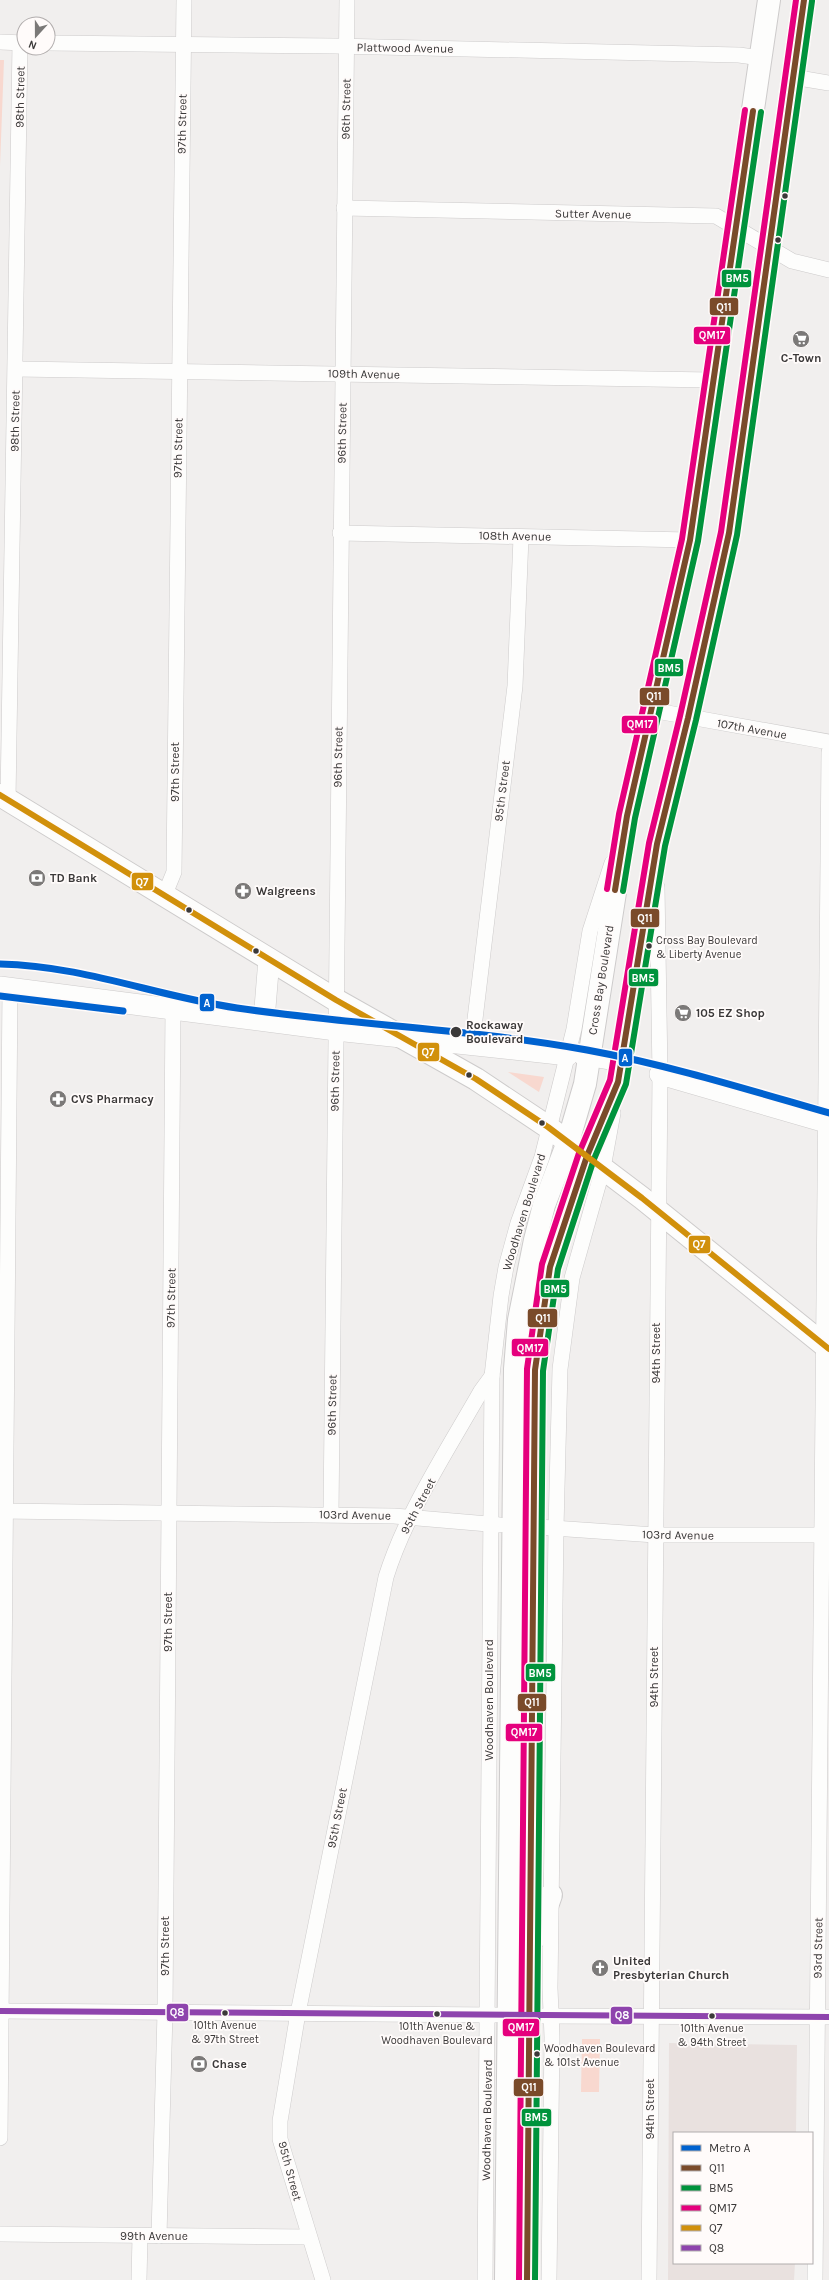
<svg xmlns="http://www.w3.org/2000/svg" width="829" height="2280" viewBox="0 0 829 2280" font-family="Karla,sans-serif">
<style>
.built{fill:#e9e1df}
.green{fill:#f8d8cf}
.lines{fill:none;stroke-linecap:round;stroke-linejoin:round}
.street-casing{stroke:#cdcbcb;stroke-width:16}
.secondary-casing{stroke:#cdcbcb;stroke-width:22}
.primary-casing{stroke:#cdcbcb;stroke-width:24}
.street{stroke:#fdfdfc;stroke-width:15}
.secondary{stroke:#fdfdfc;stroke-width:21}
.primary{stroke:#fdfdfc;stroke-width:22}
.bus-1-casing{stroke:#fffbfa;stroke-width:9}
.bus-2-casing{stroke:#fffbfa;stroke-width:9}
.bus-3-casing{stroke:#fffbfa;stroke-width:9}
.bus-4-casing{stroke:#fffbfa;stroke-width:9}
.bus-5-casing{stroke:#fffbfa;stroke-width:9}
.bus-1{stroke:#7a4b2a;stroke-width:6}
.bus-2{stroke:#00933c;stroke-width:6}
.bus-3{stroke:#e5007d;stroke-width:6}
.bus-4{stroke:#d1900b;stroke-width:6}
.bus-5{stroke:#8e44ad;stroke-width:6}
.metro-1-casing{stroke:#fffbfa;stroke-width:10}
.metro-1{stroke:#0062cf;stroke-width:7}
.bus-dot{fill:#3b3939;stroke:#fffbfa;stroke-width:1.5}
.labels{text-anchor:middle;stroke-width:3.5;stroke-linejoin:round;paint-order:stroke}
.bus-label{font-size:11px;fill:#3b3939;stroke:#fffbfa}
.street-label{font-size:12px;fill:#3b3939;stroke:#fffbfa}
.poi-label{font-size:12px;font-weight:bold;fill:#3b3939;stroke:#fffbfa;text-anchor:start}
.stop-label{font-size:12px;font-weight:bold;fill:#3b3939;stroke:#fffbfa;text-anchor:start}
.line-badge{stroke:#fffbfa;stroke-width:1.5}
.badge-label{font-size:11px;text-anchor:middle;font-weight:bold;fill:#fff}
</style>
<rect width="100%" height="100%" fill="#f1efee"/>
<!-- built -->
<path class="built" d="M 669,2043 L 797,2045 L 796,2133 L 674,2133 L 674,2263 L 795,2263 L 794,2280 L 668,2280 Z"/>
<!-- green -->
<g class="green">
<path d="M 0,60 L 4,60 L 0,166 Z"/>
<path d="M 508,1072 L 544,1077 L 539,1092 Z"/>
<path d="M 582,2039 L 600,2039 L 599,2092 L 581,2092 Z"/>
</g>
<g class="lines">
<defs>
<g id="street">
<path d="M 0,42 L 24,43"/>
<path d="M 48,43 L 335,46 L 739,55 L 761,58"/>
<path d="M 793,77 L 829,83"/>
<path d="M 344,208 L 716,216 L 792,261 L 829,270"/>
<path d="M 16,369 L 712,380"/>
<path d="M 340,533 L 690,540"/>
<path d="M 651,710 L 829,742"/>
<path d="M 8,800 L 20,43"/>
<path d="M 165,894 L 174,872 L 184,0"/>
<path d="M 472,1044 L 515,686 L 521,537"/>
<path d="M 581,1057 L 622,1064"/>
<path d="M 0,1511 L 394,1516 L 500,1525"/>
<path d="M 331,1514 L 347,0"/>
<path d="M 524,1526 L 655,1535 L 829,1535"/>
<path d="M 0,2011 L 496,2015"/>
<path d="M 540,2016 L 829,2017"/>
<path d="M 0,2138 L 10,988"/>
<path d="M 0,2234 L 308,2237"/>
<path d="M 159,2236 L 165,2012 L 173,1009"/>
<path d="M 139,2280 L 140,2236"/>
<path d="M 323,2280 L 286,2159 L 280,2139 L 280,2121 L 298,2013 L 386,1577 C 406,1513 448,1449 481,1391 L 492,1376"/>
<path d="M 485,2280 L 492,1376 L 501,1296 L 506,1267 L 518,1223 L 542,1157 L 574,1029 L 590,931 L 612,863"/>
<path d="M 549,2280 L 552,2037 L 550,1988 L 556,1528 L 560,1369 L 572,1278 L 603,1168 L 613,1113"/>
<path d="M 649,2280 L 660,1074 L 657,887"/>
<path d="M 815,2280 L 829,752"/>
</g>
<g id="secondary">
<path d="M 0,987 L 336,1030 L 568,1055"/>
<path d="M 264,1020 L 269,959"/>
<path d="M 660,1074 L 829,1123"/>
</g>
<g id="primary">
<path d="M 0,795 L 336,1000 L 476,1079 L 548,1127 L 642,1198 L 829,1349"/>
<path d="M 536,1937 L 551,1895"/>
<path d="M 506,2280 L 515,1369 L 519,1320 L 535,1240 L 544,1205 L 568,1142 L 585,1084 L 627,816 L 690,540 L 769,0"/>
<path d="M 527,2280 L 535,1370 L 550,1267 L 587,1156 L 618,1082 L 657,844 L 688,718 L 729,533 L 804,0"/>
</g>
</defs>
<!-- street casing -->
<use href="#street" class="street-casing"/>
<!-- secondary casing -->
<use href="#secondary" class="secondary-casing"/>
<!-- primary casing -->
<use href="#primary" class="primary-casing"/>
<!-- street -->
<use href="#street" class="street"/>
<!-- secondary -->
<use href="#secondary" class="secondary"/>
<!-- primary -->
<use href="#primary" class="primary"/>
<defs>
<g id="bus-1">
<path d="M 615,890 L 627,816 L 690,540 L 753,111"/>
<path d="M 527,2280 L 535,1370 L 550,1267 L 587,1156 L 618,1082 L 657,844 L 688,718 L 729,533 L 804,0"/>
</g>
<g id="bus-2">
<path d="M 623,891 L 635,818 L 698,541 L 761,112"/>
<path d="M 535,2280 L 543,1371 L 558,1269 L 594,1159 L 626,1084 L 665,846 L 696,720 L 737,535 L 812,1"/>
</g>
<g id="bus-3">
<path d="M 607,889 L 619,814 L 682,539 L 745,110"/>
<path d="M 519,2280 L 527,1369 L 542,1264 L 579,1153 L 610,1080 L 649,843 L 680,716 L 721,532 L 796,0"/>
</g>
<path id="bus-4" d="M 0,795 L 336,1000 L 476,1079 L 548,1127 L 642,1198 L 829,1349"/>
<path id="bus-5" d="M 0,2011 L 829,2017"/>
</defs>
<!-- bus-1 casing -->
<use href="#bus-1" class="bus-1-casing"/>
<!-- bus-2 casing -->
<use href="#bus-2" class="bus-2-casing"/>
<!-- bus-3 casing -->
<use href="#bus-3" class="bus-3-casing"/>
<!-- bus-4 casing -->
<use href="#bus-4" class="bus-4-casing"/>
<!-- bus-5 casing -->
<use href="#bus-5" class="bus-5-casing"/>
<!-- bus-1 -->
<use href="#bus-1" class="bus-1"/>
<!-- bus-2 -->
<use href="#bus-2" class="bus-2"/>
<!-- bus-3 -->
<use href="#bus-3" class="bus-3"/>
<!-- bus-4 -->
<use href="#bus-4" class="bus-4"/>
<!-- bus-5 -->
<use href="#bus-5" class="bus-5"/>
<defs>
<g id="metro-1">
<path d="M 0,964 C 85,966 155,996 237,1008 C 353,1025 471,1029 587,1050 C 669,1065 749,1090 829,1113"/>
<path d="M 0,996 L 123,1011"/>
</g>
</defs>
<!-- metro-1 casing -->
<use href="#metro-1" class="metro-1-casing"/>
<!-- metro-1 -->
<use href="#metro-1" class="metro-1"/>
</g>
<!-- icons -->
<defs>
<symbol id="supermarket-disc" viewBox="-11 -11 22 22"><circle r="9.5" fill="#7b7978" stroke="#fffbfa"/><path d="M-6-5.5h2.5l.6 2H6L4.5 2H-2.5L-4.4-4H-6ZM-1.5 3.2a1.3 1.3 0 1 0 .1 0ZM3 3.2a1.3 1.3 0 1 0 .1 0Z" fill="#fff"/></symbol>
<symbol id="bank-disc" viewBox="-11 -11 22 22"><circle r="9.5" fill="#7b7978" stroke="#fffbfa"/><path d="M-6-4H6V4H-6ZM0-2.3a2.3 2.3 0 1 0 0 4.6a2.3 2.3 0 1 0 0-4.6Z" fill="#fff"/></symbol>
<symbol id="pharmacy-disc" viewBox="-11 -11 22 22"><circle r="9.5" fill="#7b7978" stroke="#fffbfa"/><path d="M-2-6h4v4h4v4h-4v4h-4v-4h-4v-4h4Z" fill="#fff"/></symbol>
<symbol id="church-disc" viewBox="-11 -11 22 22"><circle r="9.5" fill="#7b7978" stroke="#fffbfa"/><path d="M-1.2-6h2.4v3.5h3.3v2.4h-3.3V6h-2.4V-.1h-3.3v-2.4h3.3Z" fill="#fff"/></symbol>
</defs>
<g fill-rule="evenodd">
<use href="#supermarket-disc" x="791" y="329" width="20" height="20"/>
<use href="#bank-disc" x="27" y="868" width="20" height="20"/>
<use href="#pharmacy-disc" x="233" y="881" width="20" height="20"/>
<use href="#supermarket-disc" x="673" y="1003" width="20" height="20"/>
<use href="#pharmacy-disc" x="48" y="1089" width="20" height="20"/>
<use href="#church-disc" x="590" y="1958" width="20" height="20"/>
<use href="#bank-disc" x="189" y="2054" width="20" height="20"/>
</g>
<!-- markers -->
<g class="bus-dot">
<circle cx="785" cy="196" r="3.5"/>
<circle cx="778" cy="240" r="3.5"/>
<circle cx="189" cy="910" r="3.5"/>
<circle cx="649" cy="946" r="3.5"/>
<circle cx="256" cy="951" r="3.5"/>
<circle cx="456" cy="1032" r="6"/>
<circle cx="469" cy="1075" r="3.5"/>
<circle cx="542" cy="1123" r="3.5"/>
<circle cx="225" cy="2013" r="3.5"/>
<circle cx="437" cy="2014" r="3.5"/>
<circle cx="712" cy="2016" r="3.5"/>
<circle cx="537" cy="2054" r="3.5"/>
</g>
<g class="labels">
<!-- bus labels -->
<g class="bus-label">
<text x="656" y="944" text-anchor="start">Cross Bay Boulevard<tspan x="656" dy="14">&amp; Liberty Avenue</tspan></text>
<text x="225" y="2029">101th Avenue<tspan x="225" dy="14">&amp; 97th Street</tspan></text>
<text x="437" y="2030">101th Avenue &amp;<tspan x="437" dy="14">Woodhaven Boulevard</tspan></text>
<text x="712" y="2032">101th Avenue<tspan x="712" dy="14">&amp; 94th Street</tspan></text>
<text x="544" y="2052" text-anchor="start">Woodhaven Boulevard<tspan x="544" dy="14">&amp; 101st Avenue</tspan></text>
</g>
<!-- street labels -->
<g class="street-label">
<text transform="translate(405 48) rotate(1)" y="4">Plattwood Avenue</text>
<text transform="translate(20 97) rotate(-89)" y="4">98th Street</text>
<text transform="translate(346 109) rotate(-89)" y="4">96th Street</text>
<text transform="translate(182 124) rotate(-89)" y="4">97th Street</text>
<text transform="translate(593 214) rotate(1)" y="4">Sutter Avenue</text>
<text transform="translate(364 374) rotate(1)" y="4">109th Avenue</text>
<text transform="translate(15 421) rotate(-89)" y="4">98th Street</text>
<text transform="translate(342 433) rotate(-89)" y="4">96th Street</text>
<text transform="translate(178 448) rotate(-89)" y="4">97th Street</text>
<text transform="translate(515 536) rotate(1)" y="4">108th Avenue</text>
<text transform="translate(752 729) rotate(10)" y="4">107th Avenue</text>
<text transform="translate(338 757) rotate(-89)" y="4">96th Street</text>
<text transform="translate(175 772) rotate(-90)" y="4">97th Street</text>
<text transform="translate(502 791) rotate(-83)" y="4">95th Street</text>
<text transform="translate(601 980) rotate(-81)" y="4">Cross Bay Boulevard</text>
<text transform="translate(335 1081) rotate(-89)" y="4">96th Street</text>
<text transform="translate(524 1212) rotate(-73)" y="4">Woodhaven Boulevard</text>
<text transform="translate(171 1298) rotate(-89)" y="4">97th Street</text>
<text transform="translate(656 1353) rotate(-90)" y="4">94th Street</text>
<text transform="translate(332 1405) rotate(-89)" y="4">96th Street</text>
<text transform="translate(418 1506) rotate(-62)" y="4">95th Street</text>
<text transform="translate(355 1515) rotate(1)" y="4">103rd Avenue</text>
<text transform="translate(678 1535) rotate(1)" y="4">103rd Avenue</text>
<text transform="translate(168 1622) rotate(-90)" y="4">97th Street</text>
<text transform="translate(654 1677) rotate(-90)" y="4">94th Street</text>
<text transform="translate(489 1700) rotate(-90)" y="4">Woodhaven Boulevard</text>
<text transform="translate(337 1818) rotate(-79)" y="4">95th Street</text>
<text transform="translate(165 1946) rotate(-90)" y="4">97th Street</text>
<text transform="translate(818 1948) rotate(-89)" y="4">93rd Street</text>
<text transform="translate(650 2109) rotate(-90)" y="4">94th Street</text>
<text transform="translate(487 2120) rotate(-89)" y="4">Woodhaven Boulevard</text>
<text transform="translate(290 2171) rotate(75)" y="4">95th Street</text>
<text x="154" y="2240">99th Avenue</text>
</g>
<!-- poi labels -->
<g class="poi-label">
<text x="801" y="362" text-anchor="middle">C-Town</text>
<text x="50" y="882">TD Bank</text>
<text x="256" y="895">Walgreens</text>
<text x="696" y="1017">105 EZ Shop</text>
<text x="71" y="1103">CVS Pharmacy</text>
<text x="613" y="1965">United<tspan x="613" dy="14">Presbyterian Church</tspan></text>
<text x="212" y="2068">Chase</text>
</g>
<!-- stop labels -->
<g class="stop-label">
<text x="466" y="1029">Rockaway<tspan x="466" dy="14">Boulevard</tspan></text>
</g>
</g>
<g class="line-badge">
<rect x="721" y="269" width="31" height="19" rx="4" fill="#00933c"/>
<rect x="709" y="297" width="30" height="19" rx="4" fill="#7a4b2a"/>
<rect x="693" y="326" width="38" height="19" rx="4" fill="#e5007d"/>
<rect x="654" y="658" width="30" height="19" rx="4" fill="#00933c"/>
<rect x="639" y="687" width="31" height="19" rx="4" fill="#7a4b2a"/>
<rect x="621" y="715" width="37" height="19" rx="4" fill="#e5007d"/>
<rect x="131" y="872" width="23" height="19" rx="4" fill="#d1900b"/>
<rect x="630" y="908" width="30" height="20" rx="4" fill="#7a4b2a"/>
<rect x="628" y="968" width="31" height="19" rx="4" fill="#00933c"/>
<rect x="199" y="993" width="16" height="19" rx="4" fill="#0062cf"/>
<rect x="417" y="1042" width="23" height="20" rx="4" fill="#d1900b"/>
<rect x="618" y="1048" width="15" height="19" rx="4" fill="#0062cf"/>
<rect x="688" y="1235" width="23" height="19" rx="4" fill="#d1900b"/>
<rect x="540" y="1279" width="30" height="19" rx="4" fill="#00933c"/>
<rect x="527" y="1308" width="31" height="20" rx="4" fill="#7a4b2a"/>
<rect x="511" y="1338" width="38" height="19" rx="4" fill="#e5007d"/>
<rect x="525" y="1663" width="31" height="19" rx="4" fill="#00933c"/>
<rect x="517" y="1693" width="30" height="19" rx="4" fill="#7a4b2a"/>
<rect x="505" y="1723" width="38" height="19" rx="4" fill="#e5007d"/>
<rect x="166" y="2003" width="23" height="19" rx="4" fill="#8e44ad"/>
<rect x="610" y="2006" width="23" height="19" rx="4" fill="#8e44ad"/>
<rect x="502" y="2018" width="38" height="19" rx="4" fill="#e5007d"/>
<rect x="513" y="2078" width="31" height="19" rx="4" fill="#7a4b2a"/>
<rect x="521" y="2108" width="31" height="19" rx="4" fill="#00933c"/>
</g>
<g class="badge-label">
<text x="737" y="282">BM5</text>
<text x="724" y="311">Q11</text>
<text x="712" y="339">QM17</text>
<text x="669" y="672">BM5</text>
<text x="654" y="700">Q11</text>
<text x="640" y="728">QM17</text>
<text x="142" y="886">Q7</text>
<text x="645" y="922">Q11</text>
<text x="643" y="982">BM5</text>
<text x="207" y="1007">A</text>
<text x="428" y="1056">Q7</text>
<text x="625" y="1062">A</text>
<text x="699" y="1248">Q7</text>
<text x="555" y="1293">BM5</text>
<text x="543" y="1322">Q11</text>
<text x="530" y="1352">QM17</text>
<text x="540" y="1677">BM5</text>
<text x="532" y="1706">Q11</text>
<text x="524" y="1736">QM17</text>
<text x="177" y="2016">Q8</text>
<text x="622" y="2019">Q8</text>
<text x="521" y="2031">QM17</text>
<text x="529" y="2091">Q11</text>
<text x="536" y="2121">BM5</text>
</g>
<!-- legend -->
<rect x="673" y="2132" width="140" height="132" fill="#fffbfa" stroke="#b1adad"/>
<rect x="681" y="2145" width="20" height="6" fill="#0062cf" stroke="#b1adad"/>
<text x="709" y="2152" font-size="12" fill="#3b3939">Metro A</text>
<rect x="681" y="2165" width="20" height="6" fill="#7a4b2a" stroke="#b1adad"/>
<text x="709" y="2172" font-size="12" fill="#3b3939">Q11</text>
<rect x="681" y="2185" width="20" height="6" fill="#00933c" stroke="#b1adad"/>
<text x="709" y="2192" font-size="12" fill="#3b3939">BM5</text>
<rect x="681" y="2205" width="20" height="6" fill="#e5007d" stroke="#b1adad"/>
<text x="709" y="2212" font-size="12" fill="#3b3939">QM17</text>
<rect x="681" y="2225" width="20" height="6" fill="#d1900b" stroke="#b1adad"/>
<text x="709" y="2232" font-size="12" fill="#3b3939">Q7</text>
<rect x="681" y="2245" width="20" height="6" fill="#8e44ad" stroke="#b1adad"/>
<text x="709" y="2252" font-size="12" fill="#3b3939">Q8</text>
<!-- north arrow -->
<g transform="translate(36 36) rotate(201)"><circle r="19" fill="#fffbfa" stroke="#b1adad"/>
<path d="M0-3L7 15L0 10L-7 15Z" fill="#7b7978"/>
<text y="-6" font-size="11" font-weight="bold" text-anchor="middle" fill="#3b3939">N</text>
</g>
</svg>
